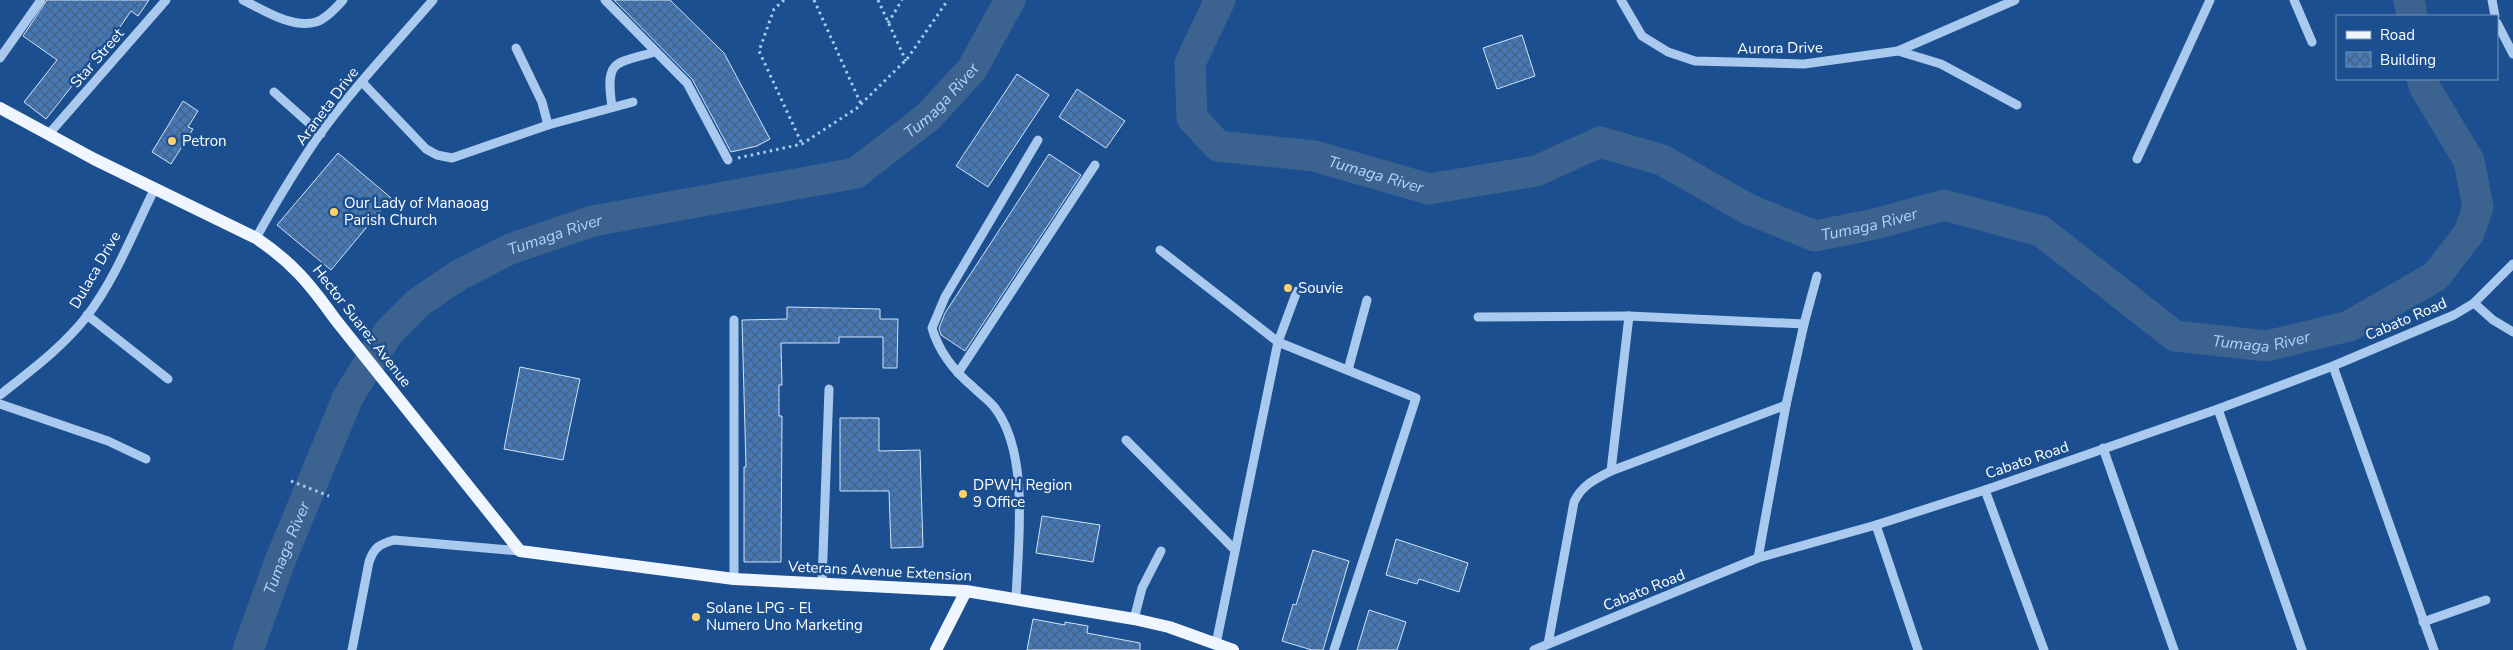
<svg xmlns="http://www.w3.org/2000/svg" width="2513" height="650" viewBox="0 0 2513 650" font-family="'Nunito Sans',sans-serif">
<style>
.lines{fill:none;stroke-linecap:round;stroke-linejoin:round}
.river{stroke:#3c6290;stroke-width:31}
.building{fill:url(#building-cross-hatch);stroke:#cfe3fa}
.path{stroke:#a9c9ee;stroke-width:3;stroke-dasharray:2.5 4;stroke-linecap:butt}
.minor{stroke:#a9c9ee;stroke-width:9}
.major{stroke:#f0f6ff;stroke-width:12}
.poi-dot{fill:#ffd166;stroke:#1b4f8f;stroke-width:2}
.labels{text-anchor:middle;stroke-width:5;stroke-linejoin:round;paint-order:stroke}
.street-label{font-size:15px;fill:#fff;stroke:#1b4f8f}
.poi-label{font-size:15px;fill:#fff;stroke:#1b4f8f;text-anchor:start}
.water-label{font-size:16px;font-style:italic;fill:#b5d3f5;stroke:#1b4f8f}
</style>
<defs>
<pattern id="building-cross-hatch" width="8" height="8" patternUnits="userSpaceOnUse" patternTransform="scale(1.25)"><rect width="8" height="8" fill="#4478b7"/><path d="M0 0l8 8M0 8l8-8" fill="none" stroke="#486282"/></pattern>
</defs>
<rect width="100%" height="100%" fill="#1b4f8f"/>
<g class="lines">
<!-- river -->
<g class="river">
<path id="s1" d="M 1220,0 L 1190,63 L 1192,118 L 1218,146 L 1314,156 L 1429,189 L 1536,171 L 1600,142 L 1662,160 L 1748,209 L 1815,236 L 1875,224 L 1944,205 L 2041,231 L 2175,336 L 2267,346 L 2349,326 L 2436,276 L 2469,233 L 2478,207 L 2469,161 L 2424,86 L 2422,79"/>
<path d="M 2409,0 L 2412,16"/>
<path id="s2" d="M 248,650 L 280,561 L 348,397 L 388,333 L 419,302 L 459,275 L 510,249 L 593,221 L 856,173 L 929,116 L 972,69 L 1010,0"/>
</g>
</g>
<!-- building -->
<g class="building">
<path d="M 47,0 L 149,0 L 138,16 L 131,11 L 111,40 L 109,39 L 46,119 L 24,102 L 57,60 L 23,36 Z"/>
<path d="M 614,0 L 670,0 L 724,53 L 770,139 L 757,146 L 731,152 L 692,79 Z"/>
<path d="M 1522,35 L 1535,76 L 1497,89 L 1483,48 Z"/>
<path d="M 1017,74 L 1049,95 L 988,187 L 956,166 Z"/>
<path d="M 1077,89 L 1125,121 L 1106,148 L 1059,117 Z"/>
<path d="M 183,101 L 198,111 L 188,127 L 193,129 L 171,164 L 152,152 Z"/>
<path d="M 338,153 L 391,198 L 331,270 L 277,225 Z"/>
<path d="M 1049,154 L 1081,175 L 965,351 L 941,335 L 939,328 L 945,313 Z"/>
<path d="M 787,307 L 880,309 L 880,319 L 898,319 L 897,368 L 883,368 L 883,337 L 839,337 L 839,343 L 781,343 L 782,385 L 779,385 L 779,416 L 782,416 L 781,562 L 744,562 L 744,467 L 746,467 L 742,320 L 787,319 Z"/>
<path d="M 520,367 L 580,379 L 563,460 L 504,449 Z"/>
<path d="M 840,418 L 879,418 L 879,451 L 920,450 L 923,547 L 891,548 L 889,491 L 840,491 Z"/>
<path d="M 1042,516 L 1100,525 L 1093,562 L 1036,553 Z"/>
<path d="M 1396,539 L 1468,563 L 1459,592 L 1419,579 L 1417,584 L 1386,575 Z"/>
<path d="M 1313,550 L 1349,561 L 1323,650 L 1312,650 L 1282,641 L 1293,604 L 1296,605 Z"/>
<path d="M 1369,610 L 1406,622 L 1397,650 L 1357,650 Z"/>
<path d="M 1033,619 L 1065,625 L 1065,622 L 1088,626 L 1087,633 L 1140,643 L 1140,650 L 1027,650 Z"/>
</g>
<g class="lines">
<!-- path -->
<g class="path">
<path d="M 784,0 L 774,9 L 759,51 L 802,144"/>
<path d="M 814,0 L 861,104"/>
<path d="M 878,0 L 906,61"/>
<path d="M 888,23 L 902,0"/>
<path d="M 738,158 L 802,144 L 857,108 L 907,59 L 948,0"/>
<path d="M 291,481 L 329,496"/>
</g>
<!-- minor -->
<g class="minor">
<path d="M 243,0 C 263,10 292,29 316,22 C 326,19 336,8 343,0"/>
<path d="M 605,0 L 687,83 L 728,160"/>
<path d="M 1621,0 L 1642,36 L 1668,52 L 1695,61 L 1804,64 L 1898,51 L 2015,0"/>
<path d="M 2294,0 L 2312,42"/>
<path d="M 2492,0 L 2495,16"/>
<path d="M 2497,23 L 2513,54"/>
<path d="M 516,48 L 542,102 L 548,125"/>
<path d="M 1898,51 L 1941,64 L 2017,105"/>
<path d="M 0,58 L 41,0"/>
<path d="M 362,82 L 426,149 L 437,155 L 452,158 L 548,125 L 633,102"/>
<path d="M 274,92 L 321,134"/>
<path d="M 612,107 C 605,59 614,64 655,52"/>
<path d="M 48,135 L 166,0"/>
<path d="M 2137,159 L 2210,0"/>
<path d="M 256,238 C 276,202 297,167 320,134 C 354,87 395,44 433,0"/>
<path d="M 1160,250 L 1278,342 L 1416,398 L 1334,650"/>
<path d="M 2474,303 L 2493,320 L 2513,332"/>
<path d="M 87,315 L 168,379"/>
<path d="M 1478,317 L 1629,316"/>
<path d="M 734,320 L 734,579"/>
<path d="M 1804,324 L 1817,276"/>
<path d="M 2333,366 L 2434,650"/>
<path d="M 1348,370 L 1367,300"/>
<path d="M 958,373 L 1095,165"/>
<path d="M 0,395 C 30,371 63,347 87,316 C 116,278 134,230 155,188"/>
<path d="M 0,404 L 108,441 L 146,459"/>
<path d="M 2218,409 L 2302,650"/>
<path d="M 1126,440 L 1235,550"/>
<path d="M 2103,448 L 2174,650"/>
<path d="M 1611,471 L 1629,316 L 1804,324 L 1786,405 L 1758,558"/>
<path d="M 1985,490 L 2044,650"/>
<path d="M 1876,525 L 1918,650"/>
<path d="M 822,583 L 829,389"/>
<path d="M 1016,599 C 1018,543 1030,454 995,408 C 989,400 980,394 973,387 C 954,371 939,352 932,328 L 945,297 L 1038,140"/>
<path d="M 1134,619 L 1142,588 L 1161,551"/>
<path d="M 2423,622 L 2486,600"/>
<path d="M 1216,644 L 1278,342 L 1297,291"/>
<path d="M 1548,644 L 1574,502 C 1582,485 1594,480 1611,471 L 1786,405"/>
<path d="M 352,650 L 369,562 C 374,547 380,544 394,540 L 520,551"/>
<path d="M 1534,650 L 1758,558 L 1876,525 L 1985,490 L 2218,409 L 2333,366 L 2454,315 L 2474,303 L 2513,264"/>
</g>
<!-- major -->
<g class="major">
<path d="M 0,108 L 94,159 L 256,238 C 292,262 310,284 335,319 L 520,551 L 734,579 L 966,591 L 1134,619 L 1169,627 L 1233,650"/>
<path d="M 936,650 L 966,591"/>
</g>
</g>
<!-- markers -->
<g class="poi-dot">
<circle cx="172" cy="141" r="5"/>
<circle cx="334" cy="212" r="5"/>
<circle cx="1288" cy="288" r="5"/>
<circle cx="963" cy="494" r="5"/>
<circle cx="696" cy="617" r="5"/>
</g>
<g class="labels">
<!-- street labels -->
<g class="street-label">
<text transform="translate(1780 48) rotate(-1)" y="5">Aurora Drive</text>
<text transform="translate(97 58) rotate(-49)" y="5">Star Street</text>
<text transform="translate(327 106) rotate(-53)" y="5">Araneta Drive</text>
<text transform="translate(95 270) rotate(-60)" y="5">Dulaca Drive</text>
<text transform="translate(2406 319) rotate(-23)" y="5">Cabato Road</text>
<text transform="translate(362 326) rotate(52)" y="5">Hector Suarez Avenue</text>
<text transform="translate(2027 460) rotate(-19)" y="5">Cabato Road</text>
<text transform="translate(880 571) rotate(3)" y="5">Veterans Avenue Extension</text>
<text transform="translate(1644 590) rotate(-22)" y="5">Cabato Road</text>
</g>
<!-- poi labels -->
<g class="poi-label">
<text x="182" y="146">Petron</text>
<text x="344" y="208">Our Lady of Manaoag<tspan x="344" dy="17">Parish Church</tspan></text>
<text x="1298" y="293">Souvie</text>
<text x="973" y="490">DPWH Region<tspan x="973" dy="17">9 Office</tspan></text>
<text x="706" y="613">Solane LPG - El<tspan x="706" dy="17">Numero Uno Marketing</tspan></text>
</g>
<!-- water labels -->
<g class="water-label">
<text dy="6" stroke="none"><textPath href="#s2" startOffset="964">Tumaga River</textPath></text>
<text dy="6" stroke="none"><textPath href="#s1" startOffset="324">Tumaga River</textPath></text>
<text dy="6" stroke="none"><textPath href="#s1" startOffset="849">Tumaga River</textPath></text>
<text dy="6" stroke="none"><textPath href="#s2" startOffset="544">Tumaga River</textPath></text>
<text dy="6" stroke="none"><textPath href="#s1" startOffset="1284">Tumaga River</textPath></text>
<text dy="6" stroke="none"><textPath href="#s2" startOffset="109">Tumaga River</textPath></text>
</g>
</g>
<!-- legend -->
<rect x="2336" y="15" width="162" height="65" fill="#1b4f8f" stroke="#7695bc"/>
<rect x="2346" y="31" width="25" height="8" fill="#f0f6ff" stroke="#7695bc"/>
<text x="2380" y="40" font-size="15" fill="#ffffff">Road</text>
<rect x="2346" y="52" width="25" height="15" fill="url(#building-cross-hatch)" stroke="#7695bc"/>
<text x="2380" y="65" font-size="15" fill="#ffffff">Building</text>
</svg>
